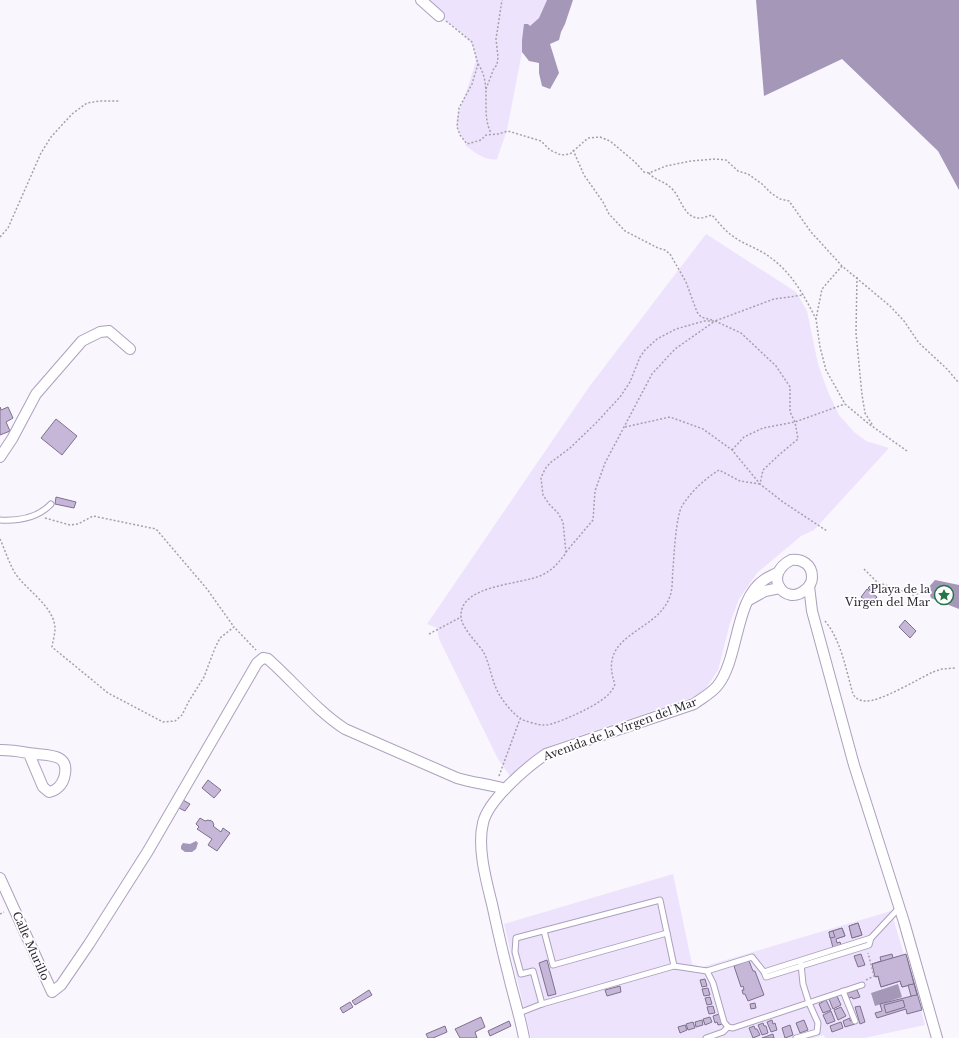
<svg xmlns="http://www.w3.org/2000/svg" width="959" height="1038" viewBox="0 0 959 1038" font-family="'Libre Baskerville',serif">
<style>
.green{fill:#eee3fc}
.water{fill:#a597b8}
.building{fill:#c6b7d9;stroke:#7d718e}
.lines{fill:none;stroke-linecap:round;stroke-linejoin:round}
.lane-casing{stroke:#ada0bf;stroke-width:7}
.street-casing{stroke:#ada0bf;stroke-width:12}
.path{stroke:#a5a1aa;stroke-width:1.5;stroke-dasharray:2 2;stroke-linecap:butt}
.lane{stroke:#fff;stroke-width:5}
.street{stroke:#fff;stroke-width:10}
.labels{text-anchor:middle;stroke-width:3.5;stroke-linejoin:round;paint-order:stroke}
.poi-label{font-size:11px;fill:#302a37;stroke:#fff;text-anchor:end}
.street-label{font-size:11px;fill:#302a37;stroke:#fff}
</style>
<rect width="100%" height="100%" fill="#f9f6fd"/>
<!-- green -->
<g class="green">
<path d="M 424,0 L 547,0 L 539,18 L 530,26 L 522,40 L 522,52 L 507,130 L 497,159 C 486,162 473,151 465,145 L 467,143 C 452,127 456,118 463,101 C 466,93 475,66 476,59 C 476,56 474,50 473,47 C 467,34 450,25 439,16 C 433,11 429,5 424,0 Z"/>
<path d="M 706,234 L 796,292 L 807,311 L 818,364 L 828,392 L 839,415 L 854,432 L 866,441 L 889,448 L 814,530 L 801,536 L 757,573 L 739,599 L 730,623 L 718,670 L 707,687 L 697,696 L 555,744 L 537,753 L 510,776 L 498,759 L 439,639 L 437,628 L 427,624 L 589,387 Z"/>
<path d="M 673,874 L 692,964 L 702,967 L 891,911 L 904,955 L 906,954 L 925,1025 L 864,1038 L 825,1038 L 824,1035 L 813,1038 L 531,1038 L 504,924 Z"/>
</g>
<!-- water -->
<g class="water">
<path d="M 547,0 L 573,0 L 565,24 L 561,32 L 559,40 L 550,44 L 559,73 L 550,89 L 542,86 L 539,73 L 539,63 L 529,61 L 522,52 L 522,40 L 524,24 L 528,24 L 530,26 L 539,18 Z"/>
<path d="M 756,0 L 959,0 L 959,190 L 938,151 L 842,59 L 764,96 Z"/>
<path d="M 935,580 L 959,585 L 959,609 L 931,598 L 928,588 Z"/>
<path d="M 196,841 L 198,843 L 196,849 L 192,852 L 185,852 L 181,849 L 181,846 L 183,843 L 190,844 Z"/>
<path d="M 898,984 L 902,997 L 875,1006 L 871,993 Z"/>
</g>
<!-- building -->
<g class="building">
<path d="M 0,407 L 1,410 L 8,407 L 13,418 L 6,422 L 10,431 L 0,435 Z"/>
<path d="M 56,419 L 77,436 L 62,455 L 41,438 Z"/>
<path d="M 56,497 L 76,502 L 74,508 L 55,504 Z"/>
<path d="M 871,585 L 876,591 L 873,593 L 868,588 Z"/>
<path d="M 867,589 L 877,597 L 867,609 L 860,603 L 864,599 L 861,597 Z"/>
<path d="M 913,599 L 917,599 L 917,607 L 912,607 Z"/>
<path d="M 905,620 L 916,631 L 910,638 L 899,627 Z"/>
<path d="M 208,780 L 221,790 L 214,798 L 202,788 Z"/>
<path d="M 183,800 L 190,804 L 185,811 L 179,808 Z"/>
<path d="M 200,818 L 205,821 L 208,820 L 210,821 L 210,820 L 213,822 L 213,823 L 214,825 L 213,826 L 221,832 L 223,828 L 230,833 L 217,851 L 208,845 L 212,839 L 197,829 L 199,827 L 196,824 Z"/>
<path d="M 858,923 L 862,935 L 852,938 L 849,926 Z"/>
<path d="M 858,923 L 862,935 L 852,938 L 849,926 Z"/>
<path d="M 842,928 L 845,936 L 835,939 L 833,931 Z"/>
<path d="M 842,928 L 845,936 L 836,939 L 837,943 L 840,942 L 841,945 L 833,948 L 829,932 Z"/>
<path d="M 833,931 L 835,937 L 830,938 L 829,932 Z"/>
<path d="M 861,954 L 865,965 L 858,967 L 854,956 Z"/>
<path d="M 892,954 L 893,958 L 906,955 L 922,1010 L 907,1014 L 906,1009 L 877,1018 L 875,1013 L 882,1011 L 880,1004 L 912,996 L 909,985 L 902,987 L 900,981 L 881,987 L 878,976 L 876,977 L 872,964 L 881,961 L 880,957 Z"/>
<path d="M 906,954 L 914,984 L 902,987 L 900,981 L 881,987 L 878,976 L 875,977 L 872,964 Z"/>
<path d="M 547,960 L 556,994 L 548,996 L 539,963 Z"/>
<path d="M 747,961 L 749,961 L 753,971 L 755,971 L 764,995 L 748,1001 L 745,994 L 743,994 L 742,990 L 744,990 L 743,986 L 741,987 L 734,966 Z"/>
<path d="M 705,979 L 707,986 L 702,987 L 700,980 Z"/>
<path d="M 914,984 L 917,995 L 911,996 L 908,985 Z"/>
<path d="M 620,986 L 621,992 L 607,996 L 605,990 Z"/>
<path d="M 708,988 L 710,995 L 704,996 L 702,989 Z"/>
<path d="M 369,990 L 372,995 L 355,1005 L 352,1001 Z"/>
<path d="M 857,990 L 860,997 L 853,999 L 852,997 L 849,998 L 847,993 Z"/>
<path d="M 837,996 L 841,1005 L 833,1009 L 829,999 Z"/>
<path d="M 710,997 L 712,1004 L 707,1005 L 705,998 Z"/>
<path d="M 826,1000 L 831,1010 L 823,1013 L 819,1004 Z"/>
<path d="M 903,1000 L 905,1007 L 886,1013 L 884,1005 Z"/>
<path d="M 350,1002 L 353,1007 L 343,1013 L 340,1008 Z"/>
<path d="M 755,1003 L 756,1008 L 751,1009 L 750,1004 Z"/>
<path d="M 713,1006 L 715,1013 L 709,1014 L 707,1007 Z"/>
<path d="M 860,1006 L 865,1022 L 860,1024 L 855,1007 Z"/>
<path d="M 841,1007 L 846,1016 L 838,1020 L 834,1010 Z"/>
<path d="M 831,1011 L 835,1021 L 827,1024 L 823,1015 Z"/>
<path d="M 719,1014 L 723,1024 L 718,1025 L 717,1022 L 715,1023 L 713,1016 Z"/>
<path d="M 481,1017 L 485,1027 L 475,1032 L 477,1038 L 460,1038 L 455,1029 Z"/>
<path d="M 710,1017 L 712,1022 L 705,1025 L 703,1019 Z"/>
<path d="M 850,1018 L 850,1021 L 853,1020 L 855,1024 L 845,1027 L 843,1021 Z"/>
<path d="M 702,1020 L 703,1025 L 696,1027 L 695,1022 Z"/>
<path d="M 772,1020 L 773,1024 L 775,1023 L 777,1030 L 771,1032 L 767,1022 Z"/>
<path d="M 804,1020 L 808,1030 L 800,1033 L 796,1023 Z"/>
<path d="M 509,1021 L 511,1026 L 490,1036 L 488,1031 Z"/>
<path d="M 693,1022 L 695,1028 L 688,1030 L 686,1024 Z"/>
<path d="M 841,1022 L 843,1028 L 832,1032 L 830,1026 Z"/>
<path d="M 763,1023 L 764,1026 L 766,1026 L 768,1033 L 762,1035 L 758,1025 Z"/>
<path d="M 685,1025 L 687,1030 L 680,1033 L 678,1027 Z"/>
<path d="M 790,1025 L 793,1035 L 785,1038 L 782,1028 Z"/>
<path d="M 445,1026 L 447,1032 L 433,1038 L 428,1038 L 426,1034 Z"/>
<path d="M 754,1026 L 755,1029 L 757,1029 L 760,1035 L 753,1038 L 749,1028 Z"/>
<path d="M 773,1034 L 774,1038 L 762,1038 Z"/>
</g>
<g class="lines">
<defs>
<g id="lane">
<path d="M 0,520 C 18,521 38,518 51,504"/>
<path d="M 544,931 L 553,965 L 667,933"/>
<path d="M 707,971 L 713,983 L 724,1022 L 728,1027 L 733,1028 L 862,985"/>
<path d="M 764,972 L 871,938"/>
<path d="M 843,991 L 855,1021"/>
<path d="M 542,1004 L 533,971 L 521,974 L 515,952 L 516,938 L 660,900 L 674,966"/>
<path d="M 519,1013 L 542,1004 L 674,966 L 707,971 L 752,957 L 764,972 L 766,977 L 869,945 L 871,938 L 899,908"/>
<path d="M 706,1038 L 723,1032 L 728,1027"/>
<path d="M 796,1038 L 817,1032 L 818,1023 L 809,1003 L 803,984 L 801,964"/>
</g>
<g id="street">
<path d="M 421,0 L 439,16"/>
<path d="M 0,457 L 12,439 L 36,394 L 82,341 L 100,332 L 109,331 L 130,349"/>
<path d="M 791,560 C 802,559 812,564 812,577 C 812,583 809,587 805,590 C 786,607 761,576 791,560 Z"/>
<path d="M 809,586 L 812,611 L 854,765 L 904,922 L 937,1038"/>
<path d="M 749,600 L 765,591 L 780,588"/>
<path d="M 0,750 C 10,750 18,751 28,753 C 44,756 72,751 64,778 C 62,785 56,791 49,792 L 43,787 L 29,754"/>
<path d="M 0,878 L 52,992 L 61,985 L 89,944 L 148,851 L 257,663 L 263,658 L 268,659 C 294,682 316,710 345,729 L 457,778 C 473,783 489,784 505,789"/>
<path d="M 524,1038 C 520,1016 513,995 508,973 C 502,950 497,927 492,904 C 486,880 477,847 483,823 C 488,800 527,767 546,754 L 694,704 C 702,698 712,693 718,685 C 739,658 735,599 764,580 C 768,577 773,575 777,573"/>
</g>
</defs>
<!-- lane casing -->
<use href="#lane" class="lane-casing"/>
<!-- street casing -->
<use href="#street" class="street-casing"/>
<!-- path -->
<g class="path">
<path d="M 446,21 L 472,42 L 478,64 L 472,84 L 459,108 L 457,127 L 460,135 L 467,144 L 481,140 L 486,135 L 498,134 L 508,131 L 541,141 L 550,150 L 561,155 L 570,154 L 588,138 L 600,137 L 610,141 L 635,162 L 644,172 L 649,173 L 666,166 L 691,161 L 715,159 L 726,160 L 738,171 L 748,174 L 762,184 L 771,193 L 780,199 L 789,201 L 811,232 L 842,266 L 890,306 L 904,321 L 919,343 L 947,369 L 959,383"/>
<path d="M 478,64 C 493,85 480,112 491,133"/>
<path d="M 486,89 L 494,68 L 497,65 L 498,57 L 496,39 L 502,0"/>
<path d="M 573,150 L 584,175 L 603,202 L 609,214 L 625,231 L 658,248 L 665,250 L 670,254 L 686,282 L 697,312 L 701,317 L 712,320"/>
<path d="M 649,173 C 654,180 664,181 670,187 C 681,195 683,219 700,218 C 704,218 708,216 712,215 C 719,223 725,231 734,237 C 745,245 760,249 771,258 C 792,273 805,297 816,319"/>
<path d="M 0,237 L 8,228 L 41,153 L 51,137 L 72,114 L 87,103 L 100,101 L 119,101"/>
<path d="M 842,266 L 822,289 L 816,319 L 820,347 L 826,370 L 845,404 L 869,424 L 907,451"/>
<path d="M 857,277 L 856,333 L 862,395 L 865,413 L 873,426"/>
<path d="M 715,321 L 741,333 L 776,366 L 790,387 L 790,412 L 795,422 L 798,439 L 780,454 L 763,470 L 760,484"/>
<path d="M 625,427 L 670,417 L 703,429 L 732,450 L 760,484 L 783,502 L 827,531"/>
<path d="M 732,450 L 744,437 L 763,428 L 795,422 L 845,404"/>
<path d="M 760,484 L 740,481 L 719,470 C 705,479 692,490 682,506 C 676,516 674,555 673,569 C 672,577 673,588 670,596 C 658,633 596,633 615,684 C 611,697 594,705 583,711 C 574,715 552,726 543,725 C 539,725 523,721 520,718 C 513,714 500,698 497,690 C 491,678 490,665 484,653 C 478,643 462,629 461,617 C 459,584 522,585 542,575 C 553,570 559,562 566,553 L 563,522 L 558,513 L 549,504 L 543,495 L 541,478 L 545,469 L 550,463 L 570,448 L 596,423 L 620,397 L 630,382 L 640,357 L 645,350 L 657,339 L 676,329 L 704,321 L 715,321 L 774,299 L 804,295"/>
<path d="M 45,518 L 70,525 L 78,524 L 93,516 L 156,529 L 207,589 L 234,627"/>
<path d="M 0,539 C 5,550 9,563 15,573 C 26,590 54,606 55,628 C 55,634 53,641 52,647 L 108,693 L 163,722 L 175,721 L 182,715 L 189,701 L 204,677 L 215,648 L 220,638 L 234,627 L 256,650"/>
<path d="M 566,552 L 593,520 L 595,491 L 605,463 L 652,374 L 675,349 L 715,321"/>
<path d="M 864,569 L 877,582 L 913,595 L 928,591"/>
<path d="M 825,621 C 841,640 846,670 853,694 C 856,699 860,701 866,701 C 880,702 918,679 933,672 L 942,669 L 955,668"/>
<path d="M 429,634 L 461,617"/>
<path d="M 499,776 L 520,719"/>
<path d="M 0,914 L 4,912"/>
<path d="M 866,980 L 874,976 L 868,953"/>
</g>
<!-- lane -->
<use href="#lane" class="lane"/>
<!-- street -->
<use href="#street" class="street"/>
</g>
<!-- icons -->
<defs>
<symbol id="sight-ring" viewBox="-11 -11 22 22"><circle r="9.5" fill="#fff" stroke="#237647" stroke-width="1.5"/><path d="M0-6L1.8-2.2L6-1.7L2.9 1.2L3.7 5.4L0 3.3L-3.7 5.4L-2.9 1.2L-6-1.7L-1.8-2.2Z" fill="#237647"/></symbol>
</defs>
<g fill-rule="evenodd">
<use href="#sight-ring" x="933" y="584" width="22" height="22"/>
</g>
<g class="labels">
<!-- poi labels -->
<g class="poi-label">
<text x="930" y="593">Playa de la<tspan x="930" dy="13">Virgen del Mar</tspan></text>
</g>
<!-- street labels -->
<g class="street-label">
<text transform="translate(620 729) rotate(-20)" y="4">Avenida de la Virgen del Mar</text>
<text transform="translate(31 946) rotate(66)" y="4">Calle Murillo</text>
</g>
</g>
</svg>
